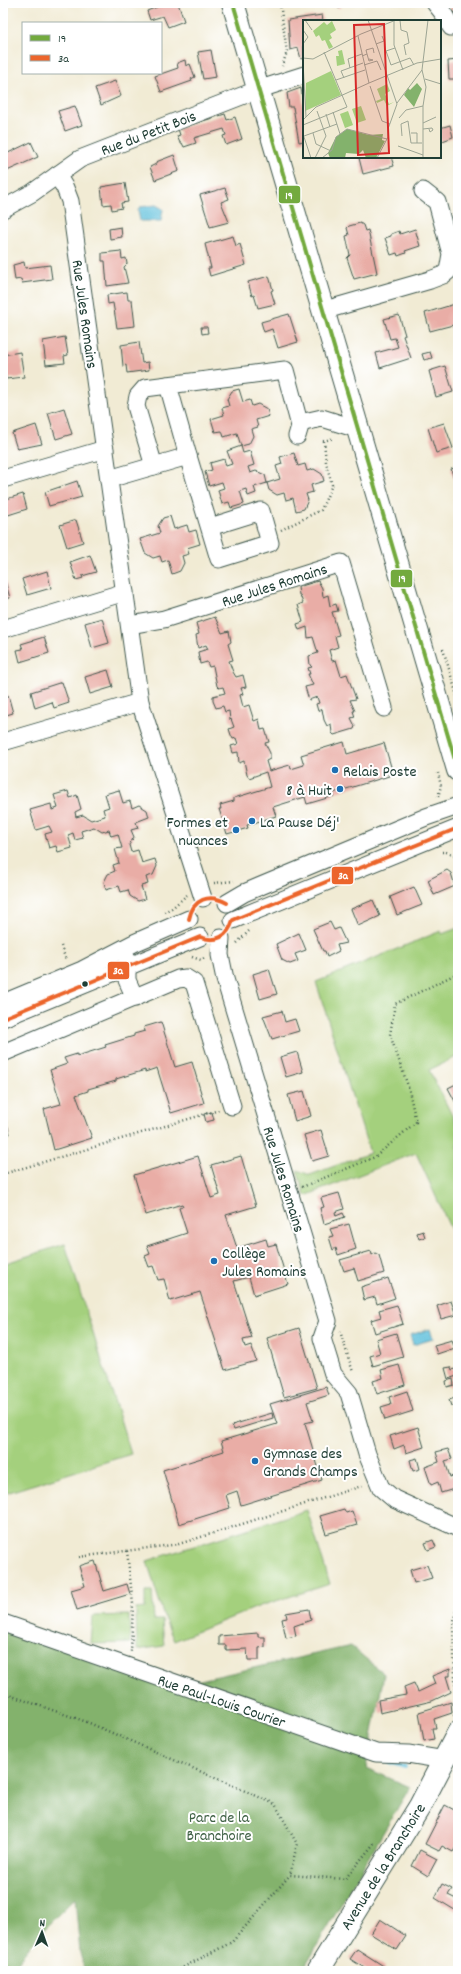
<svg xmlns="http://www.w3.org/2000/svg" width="461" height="1974" viewBox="0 0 461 1974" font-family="Dekko,sans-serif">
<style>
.green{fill:#a4d07d;stroke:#628658}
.forest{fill:#83b26c;stroke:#517850}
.water{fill:#5dbfdb;stroke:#3e7e88}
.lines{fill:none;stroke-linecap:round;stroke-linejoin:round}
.stream{stroke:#5dbfdb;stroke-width:4}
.building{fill:#e9ada6}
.minor-casing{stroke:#3e574c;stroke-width:19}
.major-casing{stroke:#3e574c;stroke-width:24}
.path{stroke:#3e574c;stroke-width:2.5;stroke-dasharray:1 3;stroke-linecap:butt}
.minor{stroke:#fff;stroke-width:17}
.major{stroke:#fff;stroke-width:22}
.bus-1-casing{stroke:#fff;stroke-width:7}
.bus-2-casing{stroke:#fff;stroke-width:7}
.bus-1{stroke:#73aa3e;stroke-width:4}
.bus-2{stroke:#ec652c;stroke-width:4}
.poi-dot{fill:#1f6fb2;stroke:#fff;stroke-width:1.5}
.bus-dot{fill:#1f3d34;stroke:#fff;stroke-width:1.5}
.labels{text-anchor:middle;stroke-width:4;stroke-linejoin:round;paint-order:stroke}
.street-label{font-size:16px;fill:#1f3d34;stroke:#fff}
.poi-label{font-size:16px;fill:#1f3d34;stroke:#fff;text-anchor:start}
.park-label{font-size:16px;fill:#406246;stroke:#fff}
.inset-road{fill:none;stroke:#9da594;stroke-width:1}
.view{fill:#d62828;fill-opacity:0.15;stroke:#d62828;stroke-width:2}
.inset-edge{fill:none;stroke:#1f3d34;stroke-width:2}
.line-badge{stroke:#fff;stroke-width:1.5}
.badge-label{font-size:11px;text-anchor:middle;font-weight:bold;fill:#fff}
</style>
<rect width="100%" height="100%" fill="#fff"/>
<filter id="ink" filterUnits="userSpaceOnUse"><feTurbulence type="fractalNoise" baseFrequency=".025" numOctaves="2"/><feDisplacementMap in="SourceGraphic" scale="8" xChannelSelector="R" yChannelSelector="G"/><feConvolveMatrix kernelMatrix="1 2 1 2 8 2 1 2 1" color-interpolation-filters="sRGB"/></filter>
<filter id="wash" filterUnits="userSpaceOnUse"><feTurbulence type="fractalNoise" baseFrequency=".012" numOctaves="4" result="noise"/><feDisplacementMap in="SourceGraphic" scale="16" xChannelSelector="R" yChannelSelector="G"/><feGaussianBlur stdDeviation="0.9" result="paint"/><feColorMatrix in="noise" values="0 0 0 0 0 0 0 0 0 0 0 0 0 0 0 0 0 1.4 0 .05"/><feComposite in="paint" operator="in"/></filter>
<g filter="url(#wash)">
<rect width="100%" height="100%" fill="#f1ebd4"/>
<!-- green -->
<g class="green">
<path d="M 458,928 L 458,1056 L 429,1070 L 458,1127 L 458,1245 L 416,1153 L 305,1196 L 297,1170 L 310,1175 L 370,1153 L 316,982 L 441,931 L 442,934 Z"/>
<path d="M 65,1244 L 131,1454 L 3,1494 L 3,1264 Z"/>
<path d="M 307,1510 L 330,1584 L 260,1606 L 174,1641 L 165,1620 L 147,1561 Z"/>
<path d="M 145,1591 L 152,1591 L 154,1620 L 162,1620 L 164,1646 L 137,1650 L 136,1609 L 145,1608 Z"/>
<path d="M 129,1615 L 130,1643 L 91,1644 L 93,1616 Z"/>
</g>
<!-- forest -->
<path class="forest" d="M 3,1623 L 178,1685 L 351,1646 L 384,1674 L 366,1768 L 410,1787 L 302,1971 L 85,1971 L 80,1953 L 75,1898 L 49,1924 L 12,1968 L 3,1969 Z"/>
<!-- water -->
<g class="water">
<path d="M 156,205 L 163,209 L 161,221 L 140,221 L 138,210 L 140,207 Z"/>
<path d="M 430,1329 L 433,1339 L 413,1345 L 410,1335 Z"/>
</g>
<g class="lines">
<!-- stream -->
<path class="stream" d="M 386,1761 L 405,1767"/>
</g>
<g id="blocks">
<!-- building -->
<g class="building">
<path d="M 167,3 L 178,3 L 184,21 L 168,27 L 163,16 L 150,20 L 147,11 Z"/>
<path d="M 324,3 L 357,3 L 357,4 L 340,5 L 340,8 L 338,8 L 337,5 L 324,6 Z"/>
<path d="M 446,3 L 458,3 L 458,11 L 453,13 Z"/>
<path d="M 322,15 L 323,21 L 304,21 L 304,58 L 301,59 L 298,48 L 290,50 L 288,20 Z"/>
<path d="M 211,50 L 216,77 L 203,79 L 198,52 Z"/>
<path d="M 185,60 L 186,66 L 190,64 L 195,77 L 191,79 L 192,81 L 161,92 L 155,76 L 178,68 L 177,63 Z"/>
<path d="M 458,60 L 458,79 L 449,79 L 448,61 Z"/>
<path d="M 115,81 L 121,96 L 101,105 L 95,88 Z"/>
<path d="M 301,88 L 304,108 L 304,141 L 299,142 L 293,107 L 289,107 L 287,93 Z"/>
<path d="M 75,106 L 82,125 L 65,131 L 58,111 Z"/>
<path d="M 225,114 L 227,120 L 235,117 L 242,139 L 226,145 L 223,136 L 226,135 L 224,129 L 194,138 L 196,143 L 184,147 L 182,143 L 180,143 L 177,136 L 180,135 L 178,129 Z"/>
<path d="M 450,125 L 453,137 L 440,142 L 440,128 Z"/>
<path d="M 31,142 L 38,157 L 7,171 L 4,166 L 3,166 L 3,153 L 7,151 L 8,153 Z"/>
<path d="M 174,155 L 179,171 L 155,180 L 150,167 L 156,164 L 156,162 Z"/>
<path d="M 362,157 L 391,157 L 394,166 L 363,174 L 359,158 Z"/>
<path d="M 125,183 L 128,202 L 121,203 L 122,208 L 112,210 L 111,204 L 103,205 L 101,187 Z"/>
<path d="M 225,188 L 229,199 L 221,202 L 229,222 L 210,227 L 200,195 Z"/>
<path d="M 360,223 L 363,225 L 365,231 L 368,230 L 377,273 L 354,279 L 347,258 L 350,255 L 346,236 L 349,235 L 347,228 L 349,226 Z"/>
<path d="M 121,227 L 122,237 L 110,239 L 109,229 Z"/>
<path d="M 415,229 L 420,246 L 405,251 L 406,253 L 398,256 L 397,253 L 391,255 L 385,238 L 391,236 L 391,234 L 399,231 L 400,234 Z"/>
<path d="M 233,236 L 236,246 L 240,244 L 246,265 L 210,276 L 208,268 L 211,268 L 205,244 Z"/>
<path d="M 121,251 L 122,259 L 126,258 L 127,264 L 124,267 L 128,283 L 107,286 L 105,261 L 102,261 L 102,253 Z"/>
<path d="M 24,262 L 25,268 L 50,265 L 52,279 L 22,283 L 21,279 L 15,280 L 13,265 Z"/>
<path d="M 269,276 L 273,290 L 271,291 L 275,304 L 258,308 L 254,295 L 252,296 L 248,282 Z"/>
<path d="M 127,292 L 128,300 L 132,300 L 135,326 L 117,328 L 113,303 L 108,304 L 107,295 Z"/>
<path d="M 455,304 L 458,314 L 458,326 L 454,328 L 453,325 L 430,331 L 425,313 Z"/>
<path d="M 289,314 L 298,342 L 278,348 L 272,329 L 264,332 L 261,322 Z"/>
<path d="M 399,315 L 405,335 L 403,336 L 411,358 L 380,368 L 376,353 L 398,347 L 395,338 L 390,339 L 384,319 Z"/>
<path d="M 201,327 L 207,327 L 208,333 L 202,334 Z"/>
<path d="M 65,337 L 68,355 L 64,356 L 65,363 L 46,365 L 43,341 Z"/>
<path d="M 139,342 L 142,363 L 148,362 L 149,370 L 127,373 L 126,365 L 123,366 L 121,345 Z"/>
<path d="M 20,352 L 24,377 L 6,379 L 3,355 Z"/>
<path d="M 430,352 L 432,358 L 424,360 L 422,354 Z"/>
<path d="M 445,366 L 453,392 L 436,397 L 429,371 Z"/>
<path d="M 239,389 L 243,402 L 250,400 L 252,406 L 258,404 L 267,409 L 269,416 L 256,420 L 258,427 L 251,429 L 253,436 L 249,444 L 241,446 L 243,453 L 250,451 L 254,465 L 248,467 L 250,473 L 256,471 L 265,475 L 267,483 L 254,487 L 256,493 L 248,496 L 246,489 L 240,491 L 244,504 L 231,508 L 229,502 L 222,504 L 218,490 L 224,488 L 222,482 L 209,486 L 205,472 L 212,470 L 210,463 L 224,459 L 226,466 L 232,464 L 227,451 L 241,446 L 237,433 L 224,437 L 222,431 L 215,432 L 211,419 L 224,415 L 222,408 L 229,406 L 227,399 L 232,391 Z"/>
<path d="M 64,408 L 72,434 L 56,439 L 48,413 Z"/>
<path d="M 444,423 L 453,448 L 436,453 L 428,428 Z"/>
<path d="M 36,425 L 42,444 L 17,449 L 12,433 Z"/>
<path d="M 294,453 L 298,466 L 305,464 L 307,471 L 314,469 L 322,474 L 324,481 L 311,485 L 313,492 L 306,494 L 308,500 L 304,509 L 296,511 L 293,498 L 286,500 L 284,493 L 277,495 L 269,490 L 267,483 L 280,479 L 276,466 L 282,464 L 280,457 Z"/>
<path d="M 458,467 L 458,491 L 451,469 Z"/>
<path d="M 77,481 L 82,497 L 49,506 L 45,492 Z"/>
<path d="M 23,494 L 27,509 L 5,516 L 3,500 Z"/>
<path d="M 170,516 L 174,529 L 187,525 L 189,532 L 196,530 L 200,544 L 187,548 L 189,554 L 182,556 L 184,563 L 180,571 L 172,574 L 168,560 L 162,562 L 160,556 L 153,558 L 145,553 L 140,539 L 160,533 L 158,526 L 163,518 Z"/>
<path d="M 76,520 L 83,542 L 67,547 L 60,525 Z"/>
<path d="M 90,555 L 96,572 L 82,576 L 83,578 L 76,580 L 70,562 Z"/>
<path d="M 47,571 L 51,588 L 27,595 L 22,579 Z"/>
<path d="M 3,581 L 5,581 L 10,598 L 3,601 Z"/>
<path d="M 318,581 L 322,588 L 323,597 L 328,595 L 330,606 L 336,604 L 338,611 L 332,612 L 339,635 L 335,636 L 338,647 L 329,650 L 332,661 L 336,660 L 341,676 L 347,674 L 356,699 L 350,700 L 355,711 L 353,711 L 355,717 L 351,718 L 355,726 L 354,729 L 334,735 L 332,733 L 331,724 L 327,726 L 324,720 L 322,709 L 318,711 L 316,704 L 319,703 L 317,697 L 309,700 L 305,687 L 313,685 L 308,674 L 310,674 L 308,668 L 312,667 L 310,665 L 309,656 L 318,653 L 313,637 L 308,638 L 307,627 L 299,630 L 297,624 L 303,622 L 298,605 L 303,603 L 300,595 L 299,595 L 298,587 Z"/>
<path d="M 215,617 L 222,633 L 229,631 L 231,642 L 228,644 L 233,660 L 229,661 L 233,672 L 236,677 L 243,675 L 246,687 L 241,688 L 243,694 L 240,695 L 243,707 L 249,705 L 254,721 L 259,719 L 261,730 L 265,729 L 269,742 L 265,743 L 270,753 L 270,759 L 266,761 L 269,771 L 290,765 L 291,769 L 304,765 L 301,755 L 344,742 L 347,754 L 384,743 L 392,770 L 387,771 L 389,776 L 333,793 L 334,796 L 307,804 L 305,797 L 273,807 L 276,816 L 247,825 L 248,828 L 227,834 L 219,809 L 221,809 L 220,805 L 234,801 L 234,798 L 270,787 L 266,772 L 249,778 L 247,775 L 244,761 L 239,763 L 238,752 L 233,753 L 231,746 L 238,744 L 236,738 L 233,739 L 231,735 L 229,729 L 234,727 L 231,719 L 230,720 L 229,711 L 225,712 L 223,706 L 216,708 L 213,701 L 213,696 L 225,693 L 223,687 L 219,688 L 217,686 L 213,666 L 209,667 L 207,662 L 200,664 L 198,652 L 208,649 L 206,645 L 198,648 L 196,635 L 199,634 L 196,623 Z"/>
<path d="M 102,618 L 109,643 L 92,648 L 85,623 Z"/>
<path d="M 44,637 L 49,653 L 20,662 L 17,650 L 23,649 L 21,644 Z"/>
<path d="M 108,670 L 113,687 L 90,694 L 85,677 Z"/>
<path d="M 62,682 L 69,703 L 54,708 L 52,702 L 35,708 L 31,692 Z"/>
<path d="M 8,695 L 13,713 L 3,716 L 3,697 Z"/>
<path d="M 119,790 L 123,803 L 130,801 L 132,808 L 139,805 L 147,810 L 149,817 L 136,822 L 138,828 L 131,830 L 134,837 L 129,845 L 131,852 L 138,850 L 142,863 L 155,859 L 157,866 L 153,875 L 146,877 L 148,884 L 141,886 L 145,899 L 138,901 L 130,896 L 128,890 L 121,892 L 119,886 L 106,890 L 104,882 L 108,874 L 115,871 L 113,865 L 119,863 L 115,849 L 122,848 L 118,834 L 111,836 L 109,830 L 102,832 L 94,827 L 81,831 L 83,838 L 75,840 L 73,833 L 68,835 L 72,848 L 58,852 L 56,846 L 49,848 L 45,834 L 52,832 L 49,826 L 36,830 L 30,810 L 51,804 L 52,810 L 58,808 L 54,795 L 68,791 L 70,798 L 77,795 L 81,809 L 75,812 L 76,817 L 83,815 L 91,820 L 105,816 L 103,809 L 109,807 L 105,794 Z"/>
<path d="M 447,870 L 451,873 L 455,886 L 434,895 L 428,880 Z"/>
<path d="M 414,887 L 422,905 L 397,915 L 390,897 Z"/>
<path d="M 373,900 L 380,916 L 358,926 L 351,909 Z"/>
<path d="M 330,922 L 334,930 L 339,928 L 346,943 L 337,945 L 339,951 L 327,957 L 325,951 L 323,951 L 313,929 Z"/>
<path d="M 299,933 L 306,950 L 295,954 L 298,961 L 290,964 L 282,960 L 276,944 Z"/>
<path d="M 269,969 L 277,994 L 260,999 L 253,974 Z"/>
<path d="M 282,1011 L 285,1022 L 295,1019 L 299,1031 L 272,1039 L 263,1016 Z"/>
<path d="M 161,1022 L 175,1067 L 192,1062 L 204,1103 L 171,1113 L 157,1068 L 145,1072 L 145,1070 L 116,1079 L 116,1081 L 88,1089 L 88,1091 L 76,1095 L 92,1138 L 54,1150 L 44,1109 L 61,1104 L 50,1070 L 67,1064 L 64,1058 L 77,1054 L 77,1056 L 106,1047 L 105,1045 L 134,1036 L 134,1034 L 145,1031 L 144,1027 Z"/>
<path d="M 297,1052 L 303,1072 L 286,1077 L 280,1057 Z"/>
<path d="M 458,1083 L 458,1107 L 448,1088 Z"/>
<path d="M 304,1091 L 311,1116 L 295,1121 L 288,1095 Z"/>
<path d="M 212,1112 L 214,1120 L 206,1122 L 204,1114 Z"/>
<path d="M 3,1117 L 5,1117 L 10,1134 L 3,1136 Z"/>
<path d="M 321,1130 L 329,1156 L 312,1161 L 304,1135 Z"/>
<path d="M 198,1156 L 211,1198 L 220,1195 L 211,1165 L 241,1156 L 256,1206 L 226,1215 L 237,1248 L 266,1239 L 268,1246 L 276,1244 L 288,1284 L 254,1295 L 249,1277 L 234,1281 L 252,1338 L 243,1340 L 245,1347 L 251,1345 L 256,1361 L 225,1370 L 200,1292 L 170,1301 L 164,1279 L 158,1280 L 153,1266 L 149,1267 L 145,1256 L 150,1254 L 147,1246 L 187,1233 L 179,1208 L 183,1206 L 182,1204 L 146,1215 L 134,1175 Z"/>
<path d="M 339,1193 L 344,1209 L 335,1212 L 336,1216 L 343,1213 L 345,1217 L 324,1224 L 320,1208 L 324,1207 L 321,1198 Z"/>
<path d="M 349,1224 L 356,1249 L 338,1255 L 336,1248 L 333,1250 L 329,1237 L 333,1236 L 330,1229 Z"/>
<path d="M 423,1231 L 425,1237 L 419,1239 L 417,1233 Z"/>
<path d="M 371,1251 L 372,1255 L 375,1253 L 379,1255 L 384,1273 L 358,1281 L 354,1268 L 344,1271 L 340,1260 Z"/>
<path d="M 388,1278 L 395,1298 L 377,1304 L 375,1297 L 364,1300 L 361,1287 Z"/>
<path d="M 451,1301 L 456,1315 L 441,1319 L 437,1306 Z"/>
<path d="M 397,1305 L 403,1324 L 375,1333 L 371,1320 L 381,1317 L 379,1310 Z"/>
<path d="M 299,1328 L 317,1388 L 284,1397 L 267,1338 Z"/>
<path d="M 396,1333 L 403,1357 L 373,1366 L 370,1356 L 380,1353 L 376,1339 Z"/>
<path d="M 452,1340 L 455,1348 L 437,1354 L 434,1345 Z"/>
<path d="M 399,1365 L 405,1385 L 377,1394 L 373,1381 L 383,1378 L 381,1370 Z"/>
<path d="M 451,1367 L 452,1370 L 457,1368 L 457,1376 L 448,1379 L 445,1368 Z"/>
<path d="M 453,1379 L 454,1385 L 447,1387 L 446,1381 Z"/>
<path d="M 326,1387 L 329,1395 L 307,1402 L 313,1421 L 305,1423 L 322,1480 L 241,1505 L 237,1491 L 226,1495 L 230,1508 L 179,1524 L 163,1470 L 224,1451 L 221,1441 L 277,1424 L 270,1404 Z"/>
<path d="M 407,1391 L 413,1411 L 385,1420 L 381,1407 L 391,1404 L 389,1397 Z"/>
<path d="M 458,1397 L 458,1404 L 451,1406 L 449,1400 Z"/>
<path d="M 272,1413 L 273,1418 L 234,1430 L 232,1425 Z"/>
<path d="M 418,1427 L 424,1447 L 406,1453 L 404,1445 L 394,1449 L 390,1436 Z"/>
<path d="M 448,1449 L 452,1459 L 445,1461 L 450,1477 L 456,1475 L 458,1485 L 454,1487 L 454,1489 L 441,1493 L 438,1482 L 431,1485 L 425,1467 L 439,1462 L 436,1452 Z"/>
<path d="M 417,1458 L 420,1469 L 413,1471 L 410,1460 Z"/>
<path d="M 344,1509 L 346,1513 L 352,1511 L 357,1525 L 326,1534 L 320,1516 Z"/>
<path d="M 433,1540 L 436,1547 L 428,1550 L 425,1543 Z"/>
<path d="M 95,1561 L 104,1591 L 127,1584 L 130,1594 L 77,1610 L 71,1590 L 85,1586 L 79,1566 Z"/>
<path d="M 427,1565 L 432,1578 L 414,1583 L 410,1570 Z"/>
<path d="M 309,1609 L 311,1620 L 294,1626 L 296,1636 L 286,1638 L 282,1619 L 287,1618 L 286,1613 Z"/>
<path d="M 258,1633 L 258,1637 L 265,1637 L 265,1647 L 259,1648 L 259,1660 L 248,1660 L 247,1649 L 226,1650 L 226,1645 L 219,1645 L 219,1636 Z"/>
<path d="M 450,1669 L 450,1676 L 446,1676 L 451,1692 L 432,1701 L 380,1713 L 378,1700 L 406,1695 L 404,1687 L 414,1683 L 418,1692 L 435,1684 L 432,1676 Z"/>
<path d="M 451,1702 L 452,1713 L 434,1719 L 436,1728 L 432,1728 L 434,1739 L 424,1741 L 419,1712 Z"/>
<path d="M 445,1805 L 458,1812 L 458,1843 L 453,1852 L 442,1846 L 439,1851 L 425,1844 Z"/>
<path d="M 420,1850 L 437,1859 L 428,1876 L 412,1866 Z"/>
<path d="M 442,1884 L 452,1889 L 448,1895 L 458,1900 L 458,1912 L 435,1898 Z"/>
<path d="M 380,1919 L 406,1936 L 397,1950 L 371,1934 Z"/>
<path d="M 357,1949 L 385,1967 L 383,1971 L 365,1971 L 366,1969 L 350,1959 Z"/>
</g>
</g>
</g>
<g filter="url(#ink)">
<use href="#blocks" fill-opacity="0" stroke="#3e574c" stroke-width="1"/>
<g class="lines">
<defs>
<g id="minor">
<path d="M 435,3 L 443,13 L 451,27"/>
<path d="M 57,175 L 65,188 L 70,201 L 140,702 L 203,898"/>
<path d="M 3,209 L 32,193 L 80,159 L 257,90 L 304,75"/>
<path d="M 322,311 L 430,280 L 443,275 L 448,271 L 451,254 L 437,202 L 423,191"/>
<path d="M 300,423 L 322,418 L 357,429"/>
<path d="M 188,456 L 219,559 L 270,543 L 261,511 L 210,527"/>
<path d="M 154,466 L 136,406 L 138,396 L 145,388 L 168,385"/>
<path d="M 3,479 L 105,449"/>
<path d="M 109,479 L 188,456 L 168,385 L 285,370 L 300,426 L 297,436"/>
<path d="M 130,625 L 164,619 L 341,563 L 384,708"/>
<path d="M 3,629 L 125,592"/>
<path d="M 3,742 L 140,702"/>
<path d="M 227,903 L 244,893 L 426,817 L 458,806"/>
<path d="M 233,920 L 458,828"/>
<path d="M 221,938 L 220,955 L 225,979 L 328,1321 L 322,1338 L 333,1374 L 349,1393 L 367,1454 L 381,1488 L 394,1499 L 458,1528"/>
<path d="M 127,958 L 127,980 L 135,998"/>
<path d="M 3,1003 L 82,970 L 134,943 L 189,919"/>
<path d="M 3,1018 L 200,937"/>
<path d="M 3,1053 L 178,979 L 186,978 L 194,983 L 232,1106"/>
<path d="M 3,1623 L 376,1753 L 408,1754 L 445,1760"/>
</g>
<g id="major">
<path d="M 233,3 L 458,770"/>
<path d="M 318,1971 L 420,1806 L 458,1733"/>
</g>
</defs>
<!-- minor casing -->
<use href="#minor" class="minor-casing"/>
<!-- major casing -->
<use href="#major" class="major-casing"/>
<!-- path -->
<g class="path">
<path d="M 280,3 L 287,52 L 282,66"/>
<path d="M 281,530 L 321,510 L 332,485 L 326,462 L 324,441 L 334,438"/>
<path d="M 443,649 L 458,699"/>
<path d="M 438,797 L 441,786 L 438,773"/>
<path d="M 442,852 L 446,852 L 458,856"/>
<path d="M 214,883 L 234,881"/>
<path d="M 164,912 L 172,908 L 187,895"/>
<path d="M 237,943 L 249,931"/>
<path d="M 61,946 L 66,960"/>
<path d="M 192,957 L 201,960 L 206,957"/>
<path d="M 3,1174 L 219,1110"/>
<path d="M 302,1187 L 375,1157 L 416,1122 L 408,1086 L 390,1035 L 395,1004 L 458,973"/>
<path d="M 340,1331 L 353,1372"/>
<path d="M 127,1551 L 133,1604 L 131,1652"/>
<path d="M 79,1557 L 179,1544 L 365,1485"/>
<path d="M 3,1693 L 87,1722 L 275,1804 L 297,1844 L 290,1875"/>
<path d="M 454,1716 L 456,1705 L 453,1626 L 458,1601"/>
<path d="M 176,1971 L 232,1942 L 290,1875 L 345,1879 L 376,1841"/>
</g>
<!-- minor -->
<use href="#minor" class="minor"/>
<!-- major -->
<use href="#major" class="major"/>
<defs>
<path id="bus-1" d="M 233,3 L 458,770"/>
<g id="bus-2">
<path d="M 189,919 C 193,899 209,893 227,903"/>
<path d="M 3,1018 L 200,937 C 216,943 228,937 233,920 L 458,828"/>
</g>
</defs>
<!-- bus-1 casing -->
<use href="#bus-1" class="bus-1-casing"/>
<!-- bus-2 casing -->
<use href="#bus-2" class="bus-2-casing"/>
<!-- bus-1 -->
<use href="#bus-1" class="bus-1"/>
<!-- bus-2 -->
<use href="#bus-2" class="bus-2"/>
</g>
</g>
<!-- markers -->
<g class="poi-dot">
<circle cx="335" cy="770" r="4"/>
<circle cx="340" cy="789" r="4"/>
<circle cx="252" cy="821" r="4"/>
<circle cx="236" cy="830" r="4"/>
<circle cx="214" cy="1261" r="4"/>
<circle cx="255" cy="1461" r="4"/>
</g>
<circle class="bus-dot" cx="85" cy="984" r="3.5"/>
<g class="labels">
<!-- street labels -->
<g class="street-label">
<text transform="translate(148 132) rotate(-21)" y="6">Rue du Petit Bois</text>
<text transform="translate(86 314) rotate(82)" y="6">Rue Jules Romains</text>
<text transform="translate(274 584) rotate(-18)" y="6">Rue Jules Romains</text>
<text transform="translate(285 1179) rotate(73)" y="6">Rue Jules Romains</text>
<text transform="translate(222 1700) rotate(19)" y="6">Rue Paul-Louis Courier</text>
<text transform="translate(382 1866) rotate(-58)" y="6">Avenue de la Branchoire</text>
</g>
<!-- poi labels -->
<g class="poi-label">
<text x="343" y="776">Relais Poste</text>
<text x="332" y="795" text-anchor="end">8 à Huit</text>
<text x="228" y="827" text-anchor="end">Formes et<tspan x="228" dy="18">nuances</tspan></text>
<text x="260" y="827">La Pause Déj'</text>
<text x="222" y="1258">Collège<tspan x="222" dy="18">Jules Romains</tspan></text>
<text x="263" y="1458">Gymnase des<tspan x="263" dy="18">Grands Champs</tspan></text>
</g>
<!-- park labels -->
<g class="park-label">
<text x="219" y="1822">Parc de la<tspan x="219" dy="18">Branchoire</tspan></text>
</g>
</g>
<!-- overview -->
<g transform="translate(303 20)">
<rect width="138" height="138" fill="#f1ebd4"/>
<path d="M 29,1 L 33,10 L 27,14 L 29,18 L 26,20 L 30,27 L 26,29 L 22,20 L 19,21 L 16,15 L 13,17 L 10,11 L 21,2 L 24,5 ZM 39,30 L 42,44 L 34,46 L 33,36 L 36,36 L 35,31 ZM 28,51 L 38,75 L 2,91 L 3,63 ZM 83,61 L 87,71 L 82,74 L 86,84 L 91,82 L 84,86 L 81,80 L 74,83 L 73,81 L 78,79 L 74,69 L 84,64 ZM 58,86 L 63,100 L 54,103 L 49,89 ZM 45,91 L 50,105 L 42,108 L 37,94 Z" fill="#a4d07d"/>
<path d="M 114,63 L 119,69 L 111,87 L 101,75 L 105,68 L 107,70 ZM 44,109 L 66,115 L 80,114 L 79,120 L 82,121 L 73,138 L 63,138 L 60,130 L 56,134 L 43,133 L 42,138 L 27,138 L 25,133 L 33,117 Z" fill="#83b26c"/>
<path class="inset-road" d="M 2,0 L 9,10M 65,0 L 94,84 L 85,109 L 85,117 L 74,138M 97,0 L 98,10 L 104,12 L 106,23 L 101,25 L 103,35M 91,1 L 91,25 L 100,50M 0,10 L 5,17 L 0,24M 55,16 L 66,63M 73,24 L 81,21 L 79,16M 92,28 L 83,31 L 88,45 L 107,38 L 111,45M 64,34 L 66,41 L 70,40 L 66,39M 138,34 L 138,48M 59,36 L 64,34 L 63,30 L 70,28 L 71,33M 0,38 L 10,39 L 58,14 L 93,0M 0,42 L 3,97M 61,45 L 74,41 L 78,50M 47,48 L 45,39 L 59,34M 41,58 L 38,51 L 60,43M 122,59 L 138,64M 33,60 L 62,50M 67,66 L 79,101 L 87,104M 94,83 L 119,50M 30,92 L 37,114M 23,94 L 27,107M 96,98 L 103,90 L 120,86M 0,100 L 13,87 L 66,63 L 114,43 L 138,39M 120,103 L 133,97M 0,105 L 44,87 L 21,32M 120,109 L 129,108 L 130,110 L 127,112 L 126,109M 10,113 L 13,124 L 28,131M 108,113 L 114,113 L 114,123M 0,114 L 8,138M 1,116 L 34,104M 99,116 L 98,104 L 105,101 L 108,123 L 119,123M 95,126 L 120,135M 12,138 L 23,116 L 14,91M 19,138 L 29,130 L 33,117 L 44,109 L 84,119M 120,138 L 120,86 L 123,67 L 119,50 L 125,0"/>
<path class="view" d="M 81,4 L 86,133 L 55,135 L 51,5 Z"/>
<rect width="138" height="138" class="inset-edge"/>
</g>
<g class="line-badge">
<rect x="278" y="185" width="23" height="19" rx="4" fill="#73aa3e"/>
<rect x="390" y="569" width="23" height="19" rx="4" fill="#73aa3e"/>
<rect x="331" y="866" width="23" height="19" rx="4" fill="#ec652c"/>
<rect x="107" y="961" width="23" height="19" rx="4" fill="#ec652c"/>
</g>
<g class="badge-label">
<text x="289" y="199">19</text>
<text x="402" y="582">19</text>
<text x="343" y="879">3a</text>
<text x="118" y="974">3a</text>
</g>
<!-- margin -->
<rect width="461" height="1974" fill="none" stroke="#fff" stroke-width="16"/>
<!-- legend -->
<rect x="22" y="22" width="140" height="52" fill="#ffffff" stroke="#a5b1ae"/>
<rect x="30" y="35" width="20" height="6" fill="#73aa3e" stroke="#a5b1ae"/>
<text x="58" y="42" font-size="12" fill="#1f3d34">19</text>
<rect x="30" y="55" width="20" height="6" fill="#ec652c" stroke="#a5b1ae"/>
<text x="58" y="62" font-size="12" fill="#1f3d34">3a</text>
<!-- north arrow -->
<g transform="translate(42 1932) rotate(2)" stroke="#ffffff" stroke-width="3" paint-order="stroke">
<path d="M0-3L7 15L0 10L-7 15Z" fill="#1f3d34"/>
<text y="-6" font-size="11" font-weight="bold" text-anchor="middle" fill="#1f3d34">N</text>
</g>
</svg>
